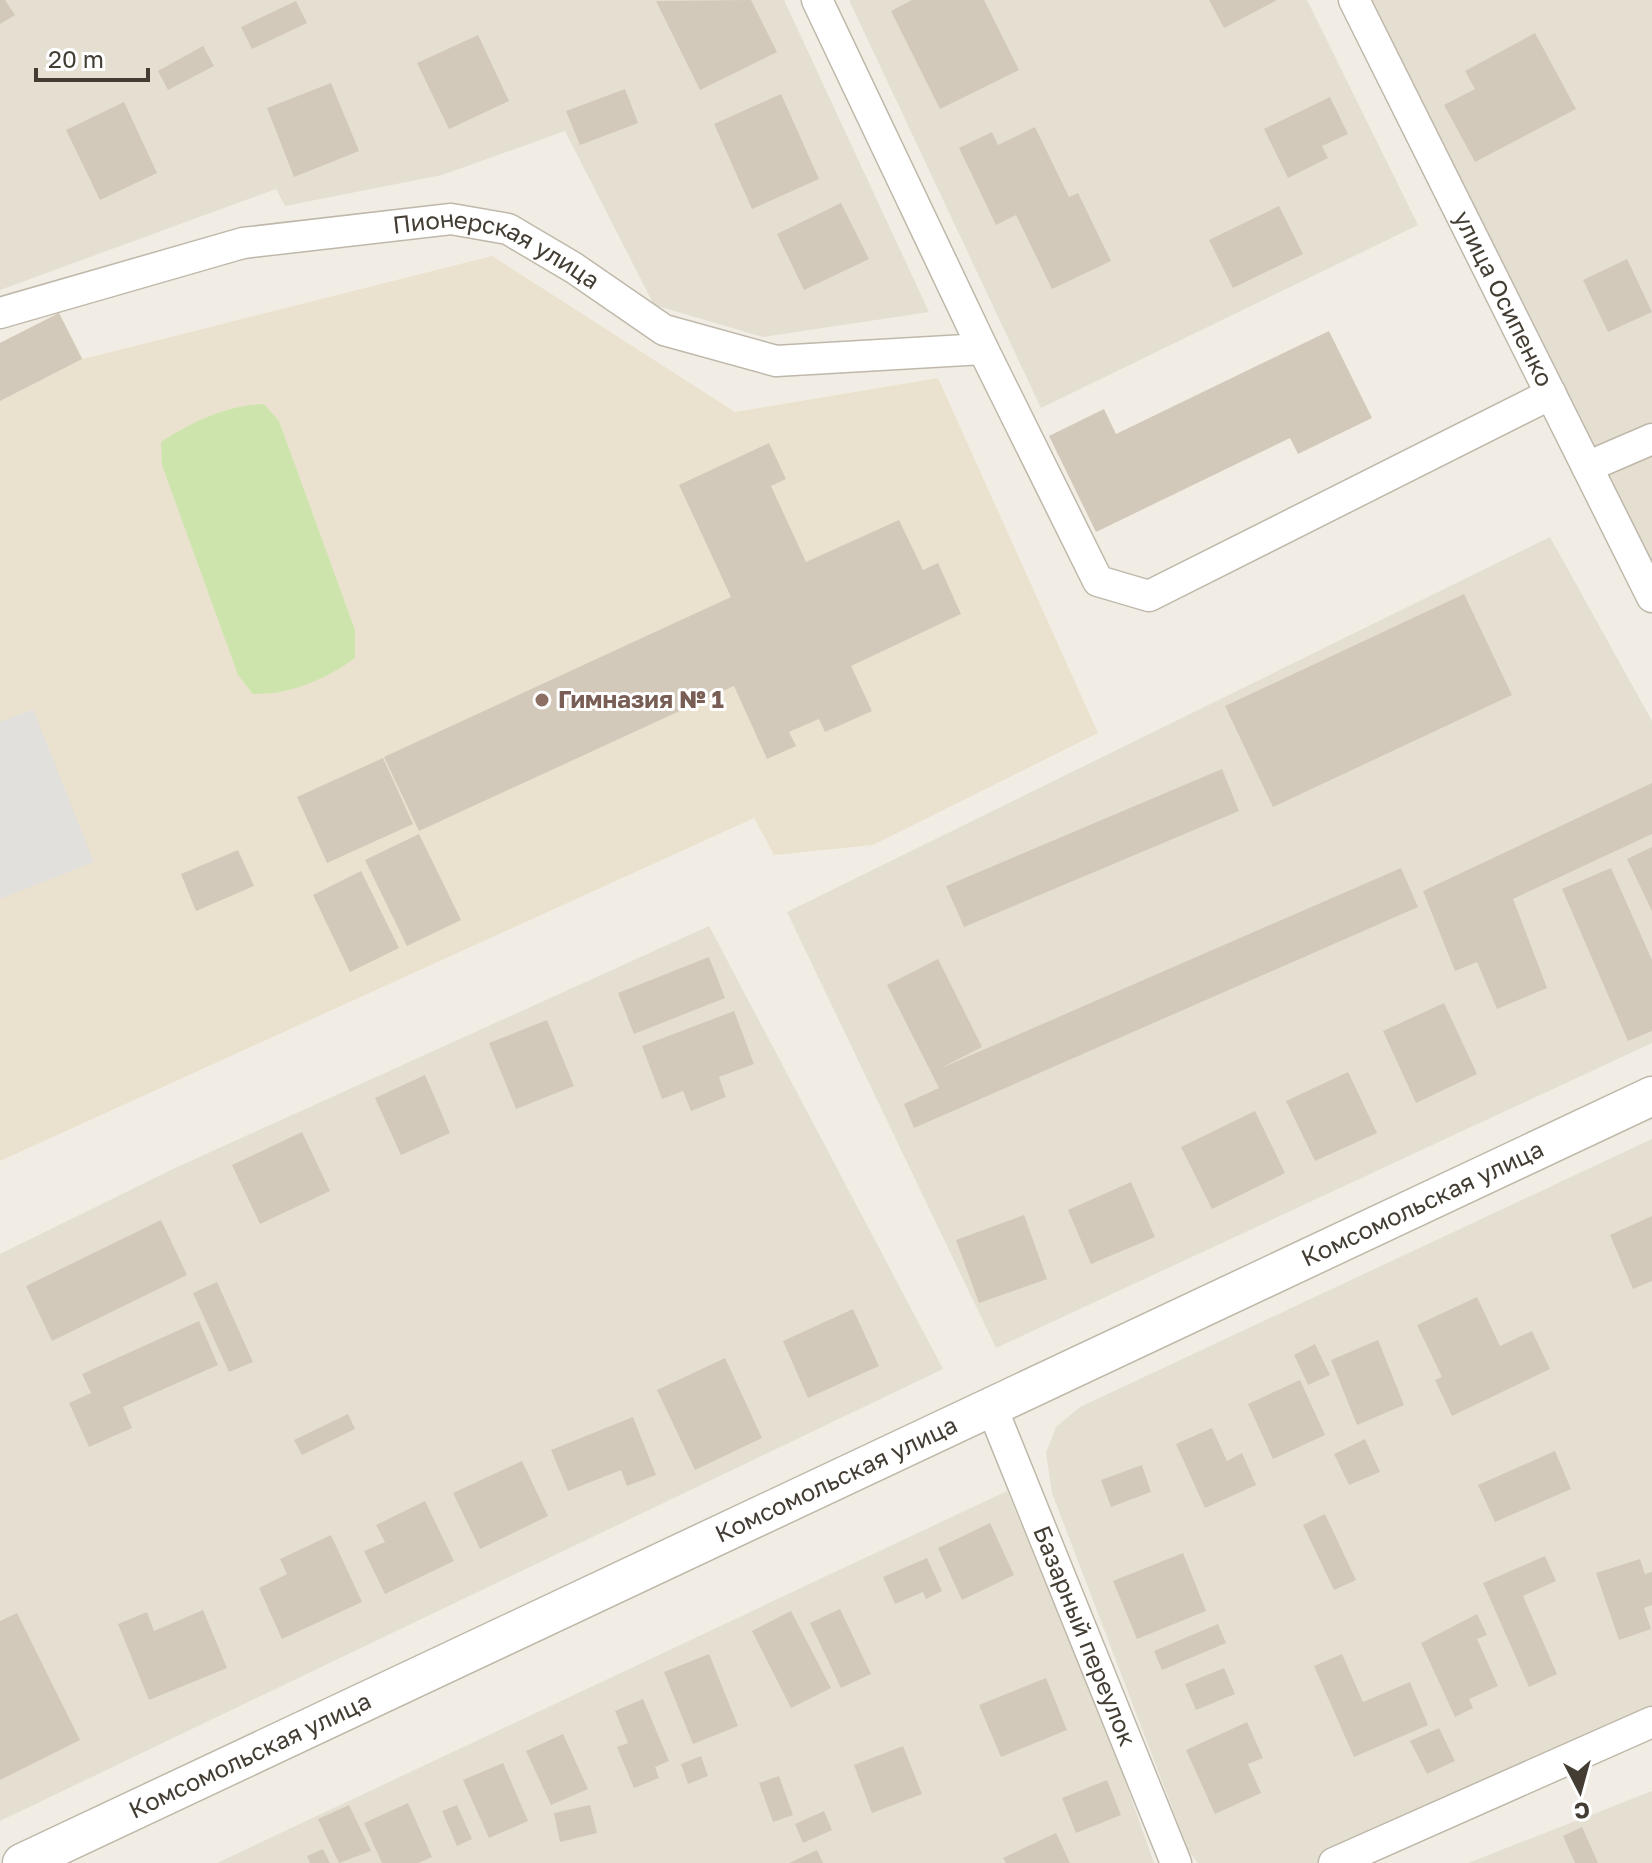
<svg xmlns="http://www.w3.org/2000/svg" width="1652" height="1863" viewBox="0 0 1652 1863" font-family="'Golos Text',sans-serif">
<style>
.residential{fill:#e5dfd2}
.education{fill:#eae2ce}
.pitch{fill:#cde5ad}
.parking{fill:#e2e0dc}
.building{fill:#d3c9ba}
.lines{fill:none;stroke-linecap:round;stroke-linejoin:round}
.minor-casing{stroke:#bfb8aa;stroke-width:33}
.tertiary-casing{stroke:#bfb8aa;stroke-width:41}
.minor{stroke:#fff;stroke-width:30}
.tertiary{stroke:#fff;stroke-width:38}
.education-dot{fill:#8d6e63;stroke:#fff;stroke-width:3}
.labels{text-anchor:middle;stroke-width:6;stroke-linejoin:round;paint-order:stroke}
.street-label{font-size:24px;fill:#433d34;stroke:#fff}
.education-label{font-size:24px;font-weight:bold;fill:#785e54;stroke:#fff;text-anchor:start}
</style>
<rect width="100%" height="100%" fill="#f1ede4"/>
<!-- residential -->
<g class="residential">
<path d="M 0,0 L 784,0 L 929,312 L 763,337 L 654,305 L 565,131 L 442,175 L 285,206 L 276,189 L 0,290 Z"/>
<path d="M 849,0 L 1307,0 L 1418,225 L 1041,408 Z"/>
<path d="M 1371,0 L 1652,0 L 1652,571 Z"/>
<path d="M 1550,537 L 1652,721 L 1652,1043 L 996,1348 L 787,912 Z"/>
<path d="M 709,926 L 943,1369 L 0,1821 L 0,1254 L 173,1169 Z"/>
<path d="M 1652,1139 L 1652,1722 L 1337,1863 L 1198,1863 L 1189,1852 L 1052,1493 L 1046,1453 L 1056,1427 L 1080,1407 Z"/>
<path d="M 1007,1491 L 1106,1727 L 1154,1863 L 217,1863 Z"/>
<path d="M 1652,1791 L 1652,1863 L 1468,1863 L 1509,1847 Z"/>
</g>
<!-- education -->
<path class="education" d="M 492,256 L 735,412 L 938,378 L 1098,733 L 873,845 L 774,855 L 754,818 L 0,1161 L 0,343 L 59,313 L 83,359 Z"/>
<!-- pitch -->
<path class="pitch" d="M 264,404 L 279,421 L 355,630 L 355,658 C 326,679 290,695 253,694 L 238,675 L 162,465 L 161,442 C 191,422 228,405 264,404 Z"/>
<!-- parking -->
<path class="parking" d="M 33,709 L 94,862 L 0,899 L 0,722 Z"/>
<!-- building -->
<g class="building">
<path d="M 0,0 L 5,0 L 15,15 L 0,24 Z"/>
<path d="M 751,0 L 777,52 L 700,90 L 656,1 Z"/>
<path d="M 912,0 L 984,0 L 1019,70 L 940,109 L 891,11 Z"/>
<path d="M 1209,0 L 1277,0 L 1224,28 Z"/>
<path d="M 296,1 L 307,23 L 252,49 L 241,27 Z"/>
<path d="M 1535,33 L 1576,109 L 1475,162 L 1444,105 L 1475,89 L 1465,71 Z"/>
<path d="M 478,35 L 509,101 L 449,129 L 417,63 Z"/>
<path d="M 203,46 L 214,66 L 168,90 L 158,71 Z"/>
<path d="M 331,83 L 359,151 L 294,177 L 267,108 Z"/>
<path d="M 625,89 L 638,123 L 580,145 L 566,111 Z"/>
<path d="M 781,94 L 819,179 L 752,209 L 714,124 Z"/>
<path d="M 1330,97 L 1348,134 L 1322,146 L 1328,158 L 1288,178 L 1264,129 Z"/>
<path d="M 124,102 L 157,173 L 100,200 L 66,130 Z"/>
<path d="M 1035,127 L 1069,197 L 1078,193 L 1111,261 L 1052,289 L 1016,215 L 996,225 L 959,148 L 992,132 L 998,145 Z"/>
<path d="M 841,203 L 869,259 L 804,290 L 777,234 Z"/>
<path d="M 1279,206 L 1303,254 L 1233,288 L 1209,240 Z"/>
<path d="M 1627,259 L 1652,312 L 1608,332 L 1583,280 Z"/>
<path d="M 59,313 L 82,359 L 0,401 L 0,343 Z"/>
<path d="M 1329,331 L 1372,418 L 1298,454 L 1290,438 L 1096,532 L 1049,436 L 1104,409 L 1116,434 Z"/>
<path d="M 769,443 L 786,479 L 771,486 L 806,562 L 899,520 L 923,570 L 938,563 L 961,614 L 851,666 L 872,711 L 825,732 L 819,719 L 789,732 L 796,746 L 767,759 L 734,686 L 419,831 L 384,757 L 731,597 L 679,485 Z"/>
<path d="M 1464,594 L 1512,695 L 1273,807 L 1225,706 Z"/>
<path d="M 383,758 L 413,824 L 327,863 L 297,797 Z"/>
<path d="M 1222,769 L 1239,811 L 964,927 L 946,886 Z"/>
<path d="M 1652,783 L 1652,834 L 1513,899 L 1547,988 L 1497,1009 L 1477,962 L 1455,971 L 1423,891 Z"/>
<path d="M 419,834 L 461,920 L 407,946 L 365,860 Z"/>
<path d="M 1652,847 L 1652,911 L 1627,859 Z"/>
<path d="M 238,850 L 254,886 L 196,911 L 181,874 Z"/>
<path d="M 1401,868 L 1418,907 L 914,1128 L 904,1104 L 939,1088 L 887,985 L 938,959 L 982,1047 L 939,1069 Z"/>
<path d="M 1611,868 L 1652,960 L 1652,1031 L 1628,1041 L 1562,889 Z"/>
<path d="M 361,871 L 399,948 L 350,972 L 313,895 Z"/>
<path d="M 709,957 L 725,998 L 634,1034 L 618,993 Z"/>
<path d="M 1444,1003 L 1477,1074 L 1416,1103 L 1383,1031 Z"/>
<path d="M 734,1011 L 754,1064 L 719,1077 L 726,1097 L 691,1111 L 683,1091 L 662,1099 L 642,1046 Z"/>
<path d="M 547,1020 L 574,1086 L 516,1109 L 489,1043 Z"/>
<path d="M 1348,1072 L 1377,1133 L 1315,1161 L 1286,1101 Z"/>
<path d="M 425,1075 L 450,1133 L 401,1155 L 375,1098 Z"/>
<path d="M 1255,1111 L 1285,1173 L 1212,1209 L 1181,1147 Z"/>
<path d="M 302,1132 L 330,1191 L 260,1224 L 232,1165 Z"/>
<path d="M 1131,1182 L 1155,1237 L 1091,1264 L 1068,1210 Z"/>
<path d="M 1024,1215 L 1047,1279 L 979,1303 L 956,1240 Z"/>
<path d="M 1652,1216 L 1652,1281 L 1633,1289 L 1610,1235 Z"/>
<path d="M 161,1220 L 187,1275 L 52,1341 L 26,1286 Z"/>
<path d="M 217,1282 L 253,1362 L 229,1372 L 193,1293 Z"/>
<path d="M 1477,1297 L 1500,1346 L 1532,1331 L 1550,1369 L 1452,1416 L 1435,1380 L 1442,1377 L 1417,1325 Z"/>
<path d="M 853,1309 L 879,1366 L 808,1398 L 783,1341 Z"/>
<path d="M 199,1321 L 218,1365 L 123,1407 L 132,1428 L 89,1447 L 69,1403 L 91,1393 L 82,1374 Z"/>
<path d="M 1378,1340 L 1404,1405 L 1357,1425 L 1331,1360 Z"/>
<path d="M 1315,1344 L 1330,1375 L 1308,1385 L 1294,1355 Z"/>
<path d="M 725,1358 L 762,1438 L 695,1470 L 657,1390 Z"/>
<path d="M 1300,1380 L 1325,1435 L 1273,1459 L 1248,1404 Z"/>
<path d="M 348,1414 L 355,1429 L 302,1455 L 294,1440 Z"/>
<path d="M 633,1417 L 656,1475 L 627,1486 L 621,1470 L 568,1491 L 551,1450 Z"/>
<path d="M 1212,1428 L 1227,1461 L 1242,1453 L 1256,1485 L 1205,1508 L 1176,1444 Z"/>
<path d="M 1365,1439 L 1380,1472 L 1349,1485 L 1334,1454 Z"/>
<path d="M 1555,1451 L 1571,1489 L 1495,1522 L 1478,1485 Z"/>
<path d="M 522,1461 L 548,1516 L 480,1549 L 453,1493 Z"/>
<path d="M 1142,1465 L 1151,1492 L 1111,1507 L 1101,1480 Z"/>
<path d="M 425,1501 L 454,1561 L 385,1594 L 364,1551 L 385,1542 L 376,1525 Z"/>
<path d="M 1325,1514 L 1356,1580 L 1334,1590 L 1303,1525 Z"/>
<path d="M 990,1523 L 1014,1575 L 962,1600 L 938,1548 Z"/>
<path d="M 331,1535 L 362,1602 L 282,1639 L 259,1588 L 287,1574 L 280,1559 Z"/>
<path d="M 1183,1553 L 1206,1611 L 1137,1639 L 1113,1581 Z"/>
<path d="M 1545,1556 L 1556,1581 L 1523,1596 L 1557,1674 L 1529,1687 L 1483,1583 Z"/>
<path d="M 927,1558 L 942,1591 L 926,1599 L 923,1592 L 895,1604 L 883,1577 Z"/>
<path d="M 1640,1559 L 1645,1574 L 1652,1572 L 1652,1605 L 1644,1608 L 1651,1629 L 1619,1640 L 1596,1573 Z"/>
<path d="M 840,1609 L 871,1674 L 841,1688 L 810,1623 Z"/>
<path d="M 203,1610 L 227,1668 L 149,1700 L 118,1624 L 147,1612 L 154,1631 Z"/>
<path d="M 791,1611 L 831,1688 L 791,1708 L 752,1631 Z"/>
<path d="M 17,1613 L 80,1740 L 0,1780 L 0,1621 Z"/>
<path d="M 1477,1614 L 1487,1635 L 1477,1639 L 1498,1686 L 1469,1699 L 1473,1708 L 1455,1717 L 1421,1643 Z"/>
<path d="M 1218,1624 L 1226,1643 L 1162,1670 L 1154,1651 Z"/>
<path d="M 709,1654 L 738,1726 L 693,1744 L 664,1672 Z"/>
<path d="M 1342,1654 L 1363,1702 L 1410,1682 L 1428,1725 L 1354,1757 L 1314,1666 Z"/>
<path d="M 1224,1668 L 1235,1694 L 1196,1710 L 1185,1684 Z"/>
<path d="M 1046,1678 L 1067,1730 L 1001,1757 L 979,1705 Z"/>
<path d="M 643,1699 L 669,1761 L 655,1767 L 659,1778 L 634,1788 L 617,1747 L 628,1743 L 615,1711 Z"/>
<path d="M 1247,1722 L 1263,1758 L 1248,1764 L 1261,1793 L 1215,1814 L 1186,1750 Z"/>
<path d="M 1439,1728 L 1455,1761 L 1427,1774 L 1410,1741 Z"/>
<path d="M 563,1734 L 588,1789 L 551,1805 L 526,1751 Z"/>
<path d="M 903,1746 L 922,1794 L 872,1813 L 854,1765 Z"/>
<path d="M 701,1756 L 708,1776 L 688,1784 L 681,1764 Z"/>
<path d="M 503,1763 L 528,1821 L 489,1838 L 463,1780 Z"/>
<path d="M 779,1776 L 793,1815 L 773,1822 L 759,1783 Z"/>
<path d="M 1107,1780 L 1121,1815 L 1076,1833 L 1062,1798 Z"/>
<path d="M 408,1803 L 432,1857 L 418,1863 L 382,1863 L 364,1823 Z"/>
<path d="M 349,1805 L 371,1851 L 339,1863 L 318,1819 Z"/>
<path d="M 457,1805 L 472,1839 L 457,1846 L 442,1811 Z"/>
<path d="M 590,1805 L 597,1833 L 560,1842 L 554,1813 Z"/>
<path d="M 824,1811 L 832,1830 L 803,1843 L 795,1824 Z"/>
<path d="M 1582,1827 L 1598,1863 L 1575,1863 L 1563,1836 Z"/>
<path d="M 1056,1833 L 1070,1863 L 1006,1863 L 1003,1858 Z"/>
<path d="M 323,1849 L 330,1863 L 310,1863 L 307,1856 Z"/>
<path d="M 817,1850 L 823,1863 L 789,1863 Z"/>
</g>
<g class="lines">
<defs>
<g id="minor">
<path d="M 817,0 L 983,349 L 1098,581 L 1149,596 L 1551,394"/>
<path id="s1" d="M 1354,0 L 1652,597"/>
<path id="s2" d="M 0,313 L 243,243 L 451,219 L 508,229 L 574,268 L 664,330 L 776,361 L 983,349"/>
<path d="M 1587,467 L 1652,439"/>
<path id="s3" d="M 992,1408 L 1176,1863"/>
<path d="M 1334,1863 L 1652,1722"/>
</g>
<g id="tertiary">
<path id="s4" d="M 22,1863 L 1652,1096"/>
</g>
</defs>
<!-- minor casing -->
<use href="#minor" class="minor-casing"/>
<!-- tertiary casing -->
<use href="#tertiary" class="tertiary-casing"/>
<!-- minor -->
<use href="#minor" class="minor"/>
<!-- tertiary -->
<use href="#tertiary" class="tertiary"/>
</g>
<!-- markers -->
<circle class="education-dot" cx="542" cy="700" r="8"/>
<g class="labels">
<!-- street labels -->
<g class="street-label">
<text dy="8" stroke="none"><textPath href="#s2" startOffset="514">Пионерская улица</textPath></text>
<text dy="8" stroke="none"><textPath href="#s1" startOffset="334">улица Осипенко</textPath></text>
<text dy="8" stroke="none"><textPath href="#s4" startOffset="1548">Комсомольская улица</textPath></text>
<text dy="8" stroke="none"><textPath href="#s4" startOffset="900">Комсомольская улица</textPath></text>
<text dy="8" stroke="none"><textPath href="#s3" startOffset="246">Базарный переулок</textPath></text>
<text dy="8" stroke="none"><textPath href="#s4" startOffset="252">Комсомольская улица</textPath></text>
</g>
<!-- education labels -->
<g class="education-label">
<text x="558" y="708">Гимназия № 1</text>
</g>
</g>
<!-- north arrow -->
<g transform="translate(1580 1791) rotate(174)" stroke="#ffffff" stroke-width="6" paint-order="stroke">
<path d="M0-6L14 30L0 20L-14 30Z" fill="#433d34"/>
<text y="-12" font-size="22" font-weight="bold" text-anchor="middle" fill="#433d34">С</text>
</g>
<!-- scale -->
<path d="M36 68v12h112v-12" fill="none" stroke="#433d34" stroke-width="4"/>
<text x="48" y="68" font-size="24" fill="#433d34" stroke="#ffffff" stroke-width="6" paint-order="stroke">20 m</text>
</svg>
